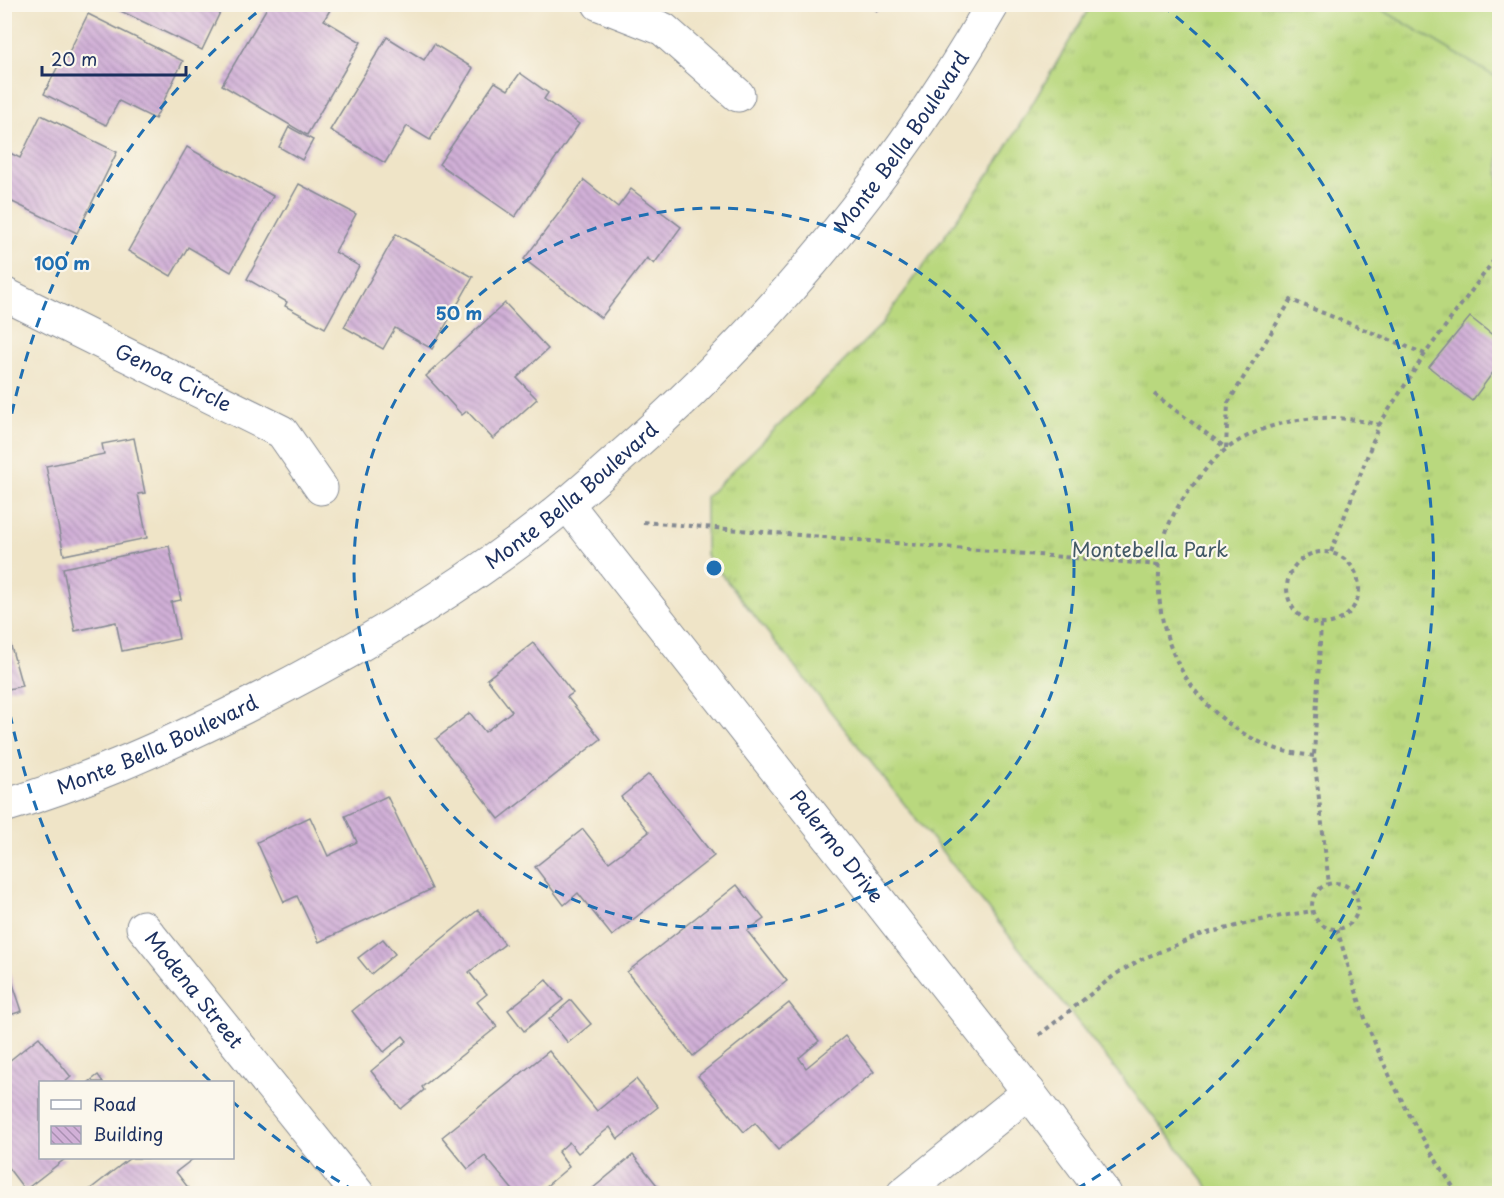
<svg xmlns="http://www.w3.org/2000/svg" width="1504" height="1198" viewBox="0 0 1504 1198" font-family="'Playpen Sans',sans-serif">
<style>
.grass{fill:url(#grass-tufts);stroke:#6a846e;stroke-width:1.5}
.pitch{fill:#b9d87e;stroke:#6a846e;stroke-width:1.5}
.building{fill:url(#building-back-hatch)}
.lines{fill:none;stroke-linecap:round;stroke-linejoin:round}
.minor-casing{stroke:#858a92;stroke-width:35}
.tertiary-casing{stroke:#858a92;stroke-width:35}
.path{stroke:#858a92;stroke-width:4;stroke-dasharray:4.5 4.5;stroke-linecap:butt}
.minor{stroke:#fff;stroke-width:33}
.tertiary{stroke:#fff;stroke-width:33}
.ring{fill:none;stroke:#1f6fb2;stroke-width:3;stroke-dasharray:10 8}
.labels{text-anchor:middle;stroke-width:4.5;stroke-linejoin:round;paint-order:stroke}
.street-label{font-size:20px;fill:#1b2f5e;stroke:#fbf7ec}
.park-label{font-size:20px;fill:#425966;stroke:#fbf7ec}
.centre{fill:#1f6fb2;stroke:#fbf7ec;stroke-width:3}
.ring-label{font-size:18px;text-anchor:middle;font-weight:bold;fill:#1f6fb2;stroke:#fbf7ec;stroke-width:4.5;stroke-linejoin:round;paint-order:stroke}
</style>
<defs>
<pattern id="grass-tufts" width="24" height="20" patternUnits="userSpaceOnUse" patternTransform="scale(1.5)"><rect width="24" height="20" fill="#b9d87e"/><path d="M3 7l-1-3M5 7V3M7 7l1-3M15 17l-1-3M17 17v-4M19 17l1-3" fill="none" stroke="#9eba6f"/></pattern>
<pattern id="building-back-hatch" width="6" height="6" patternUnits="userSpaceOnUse" patternTransform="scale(1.5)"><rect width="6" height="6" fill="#d1b0d7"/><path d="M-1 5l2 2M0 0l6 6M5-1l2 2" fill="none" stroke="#a990b2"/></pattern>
</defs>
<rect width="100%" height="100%" fill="#fbf7ec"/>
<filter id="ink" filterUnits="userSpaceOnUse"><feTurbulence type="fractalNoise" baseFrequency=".0167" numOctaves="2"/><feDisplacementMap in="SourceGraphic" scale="12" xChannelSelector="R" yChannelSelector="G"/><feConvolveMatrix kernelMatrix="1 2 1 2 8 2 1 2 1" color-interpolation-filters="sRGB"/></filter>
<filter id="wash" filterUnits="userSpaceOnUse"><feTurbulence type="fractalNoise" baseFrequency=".008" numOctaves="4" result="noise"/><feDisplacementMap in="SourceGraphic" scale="24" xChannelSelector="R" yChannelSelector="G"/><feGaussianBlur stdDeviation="1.35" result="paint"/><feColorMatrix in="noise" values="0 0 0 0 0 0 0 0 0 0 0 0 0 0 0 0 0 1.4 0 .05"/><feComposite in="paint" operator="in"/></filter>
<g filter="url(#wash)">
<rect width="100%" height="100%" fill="#efe4c7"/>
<!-- grass -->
<path class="grass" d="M 1096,4 L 1499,5 L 1499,1193 L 1211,1193 L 1206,1183 L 706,555 L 706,497 L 881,325 L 999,160 L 1089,8 Z"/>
<!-- pitch -->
<path class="pitch" d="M 1374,5 L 1499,5 L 1499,67 L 1494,76 Z"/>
<g id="blocks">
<!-- building -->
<g class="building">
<path d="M 106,4 L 224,4 L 202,50 Z"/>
<path d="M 269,4 L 320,4 L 330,10 L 324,20 L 361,42 L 307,135 L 222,85 Z"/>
<path d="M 867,4 L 882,4 L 877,11 Z"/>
<path d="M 88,14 L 183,61 L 155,119 L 119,101 L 106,125 L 44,94 L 63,56 L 66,58 Z"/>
<path d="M 387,37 L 424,60 L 434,44 L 473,68 L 430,140 L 407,126 L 385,163 L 330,130 Z"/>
<path d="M 520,73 L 548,93 L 544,99 L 579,124 L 515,217 L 439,164 L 495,82 L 508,90 Z"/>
<path d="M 41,115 L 117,152 L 77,233 L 4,198 L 4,150 L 20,158 Z"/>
<path d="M 289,127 L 313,140 L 302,160 L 279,147 Z"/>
<path d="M 187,147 L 273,196 L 231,272 L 188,247 L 171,276 L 128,251 Z"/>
<path d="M 584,180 L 618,207 L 631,189 L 681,227 L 654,264 L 647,258 L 601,318 L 524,259 Z"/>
<path d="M 299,184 L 356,214 L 335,252 L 359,266 L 325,328 L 285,306 L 287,302 L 247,279 Z"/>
<path d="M 396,234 L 473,277 L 432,349 L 395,328 L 383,349 L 344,327 Z"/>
<path d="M 505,303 L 548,349 L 517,378 L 537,399 L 493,439 L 467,411 L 462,415 L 426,376 Z"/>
<path d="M 1470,317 L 1500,341 L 1500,363 L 1472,401 L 1429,367 Z"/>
<path d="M 134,438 L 145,493 L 138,494 L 147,538 L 64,555 L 46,466 L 104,454 L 102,444 Z"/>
<path d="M 169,546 L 181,600 L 171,602 L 179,639 L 122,651 L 116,622 L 75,631 L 63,568 Z"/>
<path d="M 4,621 L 22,686 L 4,690 Z"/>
<path d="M 533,643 L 573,693 L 567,697 L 601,739 L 499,819 L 436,739 L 470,713 L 485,732 L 512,711 L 487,679 Z"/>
<path d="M 649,774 L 714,856 L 612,936 L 578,893 L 564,905 L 535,867 L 583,829 L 609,862 L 649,832 L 621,797 Z"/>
<path d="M 387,796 L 432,889 L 319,942 L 297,896 L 284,902 L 257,842 L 310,817 L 328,856 L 357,842 L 345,816 Z"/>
<path d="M 737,885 L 764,919 L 747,931 L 787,981 L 693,1056 L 627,972 Z"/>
<path d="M 478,910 L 505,944 L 469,972 L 487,994 L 477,1002 L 497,1027 L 422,1087 L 424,1090 L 401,1109 L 371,1071 L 407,1041 L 403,1036 L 384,1052 L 352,1011 Z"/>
<path d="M 383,939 L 395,954 L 371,974 L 358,958 Z"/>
<path d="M 4,942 L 9,955 L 4,957 Z"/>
<path d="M 5,960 L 22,1011 L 4,1017 L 4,961 Z"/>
<path d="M 546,980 L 563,1000 L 524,1031 L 508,1010 Z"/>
<path d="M 571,1000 L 591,1024 L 568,1043 L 549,1019 Z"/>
<path d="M 789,1003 L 819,1041 L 799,1058 L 806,1068 L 845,1036 L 874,1072 L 778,1150 L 755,1123 L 744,1132 L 698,1076 Z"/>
<path d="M 39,1037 L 71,1077 L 65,1082 L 40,1082 L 40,1158 L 66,1158 L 25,1190 L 6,1165 L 4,1166 L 4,1065 Z"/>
<path d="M 549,1051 L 597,1111 L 636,1079 L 658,1107 L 618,1139 L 610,1127 L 578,1153 L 569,1142 L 558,1152 L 569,1167 L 537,1194 L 516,1194 L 485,1156 L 468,1169 L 442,1137 Z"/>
<path d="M 98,1075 L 103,1082 L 89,1082 Z"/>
<path d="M 633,1155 L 664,1194 L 586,1194 Z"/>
<path d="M 130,1158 L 194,1158 L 176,1172 L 193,1194 L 84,1194 Z"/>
</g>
</g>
</g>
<g filter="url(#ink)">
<use href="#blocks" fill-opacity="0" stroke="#858a92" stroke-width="1.5"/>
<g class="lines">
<defs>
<g id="minor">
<path d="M 599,4 L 663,29 L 738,95"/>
<path id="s1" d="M 4,294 L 282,432 L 321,488"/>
<path id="s2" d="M 567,504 L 1006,1062 L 1105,1194"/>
<path id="s3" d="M 143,927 L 358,1194"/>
<path d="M 903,1194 L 1029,1092"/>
</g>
<g id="tertiary">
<path id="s4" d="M 4,806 C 82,783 156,750 228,715 C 330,665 429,609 520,541 C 553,516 585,489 616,461 C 766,330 894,177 993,4"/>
</g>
</defs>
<!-- minor casing -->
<use href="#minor" class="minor-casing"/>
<!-- tertiary casing -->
<use href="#tertiary" class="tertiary-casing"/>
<!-- path -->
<g class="path">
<path d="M 1154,394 L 1226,448"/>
<path d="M 1226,448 L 1228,403 L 1291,300 L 1425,354"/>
<path d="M 643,522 L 1159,565"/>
<circle cx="1323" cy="588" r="36"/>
<path d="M 1331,552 L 1379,425 L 1425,354 L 1500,252"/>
<path d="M 1321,624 L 1314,756 L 1329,884"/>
<path d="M 1314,756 C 1301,754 1287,753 1274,748 C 1190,717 1144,631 1163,544 C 1167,524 1178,504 1191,488 C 1202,474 1213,458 1228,448 C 1271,417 1329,411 1379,425"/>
<circle cx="1335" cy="906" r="23"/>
<path d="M 1337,929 C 1346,959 1355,989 1365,1018 C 1387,1078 1422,1141 1458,1194"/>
<path d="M 1039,1035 L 1116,974 L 1142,959 L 1203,934 L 1270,918 L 1312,911"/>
</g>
<!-- minor -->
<use href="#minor" class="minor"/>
<!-- tertiary -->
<use href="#tertiary" class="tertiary"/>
</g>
</g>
<!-- distance rings -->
<g class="ring">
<circle cx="714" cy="568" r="360"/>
<path d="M355 1191A719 719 0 0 1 233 1102M210 1081A719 719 0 0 1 5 687M5 449A719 719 0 0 1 266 5M1162 5A719 719 0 0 1 1073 1191"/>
</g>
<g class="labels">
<!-- street labels -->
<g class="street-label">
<text dy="7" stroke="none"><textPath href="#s4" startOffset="1137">Monte Bella Boulevard</textPath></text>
<text dy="7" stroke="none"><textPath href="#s1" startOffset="189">Genoa Circle</textPath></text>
<text dy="7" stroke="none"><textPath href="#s4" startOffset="651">Monte Bella Boulevard</textPath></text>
<text dy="7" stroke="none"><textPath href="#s4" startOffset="165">Monte Bella Boulevard</textPath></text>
<text dy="7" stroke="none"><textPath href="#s2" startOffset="436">Palermo Drive</textPath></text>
<text dy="7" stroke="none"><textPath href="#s3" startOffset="81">Modena Street</textPath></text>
</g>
<!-- park labels -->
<g class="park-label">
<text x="1150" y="557">Montebella Park</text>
</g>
</g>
<circle cx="714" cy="568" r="9" class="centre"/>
<g class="ring-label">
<text x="62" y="270">100 m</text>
<text x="459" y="320">50 m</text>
</g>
<!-- margin -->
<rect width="1504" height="1198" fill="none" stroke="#fbf7ec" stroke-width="24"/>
<!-- legend -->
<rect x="39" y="1081" width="195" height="78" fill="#fbf7ec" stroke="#a1a7b3" stroke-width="1.5"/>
<rect x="51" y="1100" width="30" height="9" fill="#ffffff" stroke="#a1a7b3" stroke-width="1.5"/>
<text x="93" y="1111" font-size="18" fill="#1b2f5e">Road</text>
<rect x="51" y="1126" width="30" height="18" fill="url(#building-back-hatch)" stroke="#a1a7b3" stroke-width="1.5"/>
<text x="93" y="1141" font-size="18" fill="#1b2f5e">Building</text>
<!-- scale -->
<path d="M42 66v9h144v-9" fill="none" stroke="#1b2f5e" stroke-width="3"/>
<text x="51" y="66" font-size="18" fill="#1b2f5e" stroke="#fbf7ec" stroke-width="4.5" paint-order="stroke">20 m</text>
</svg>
